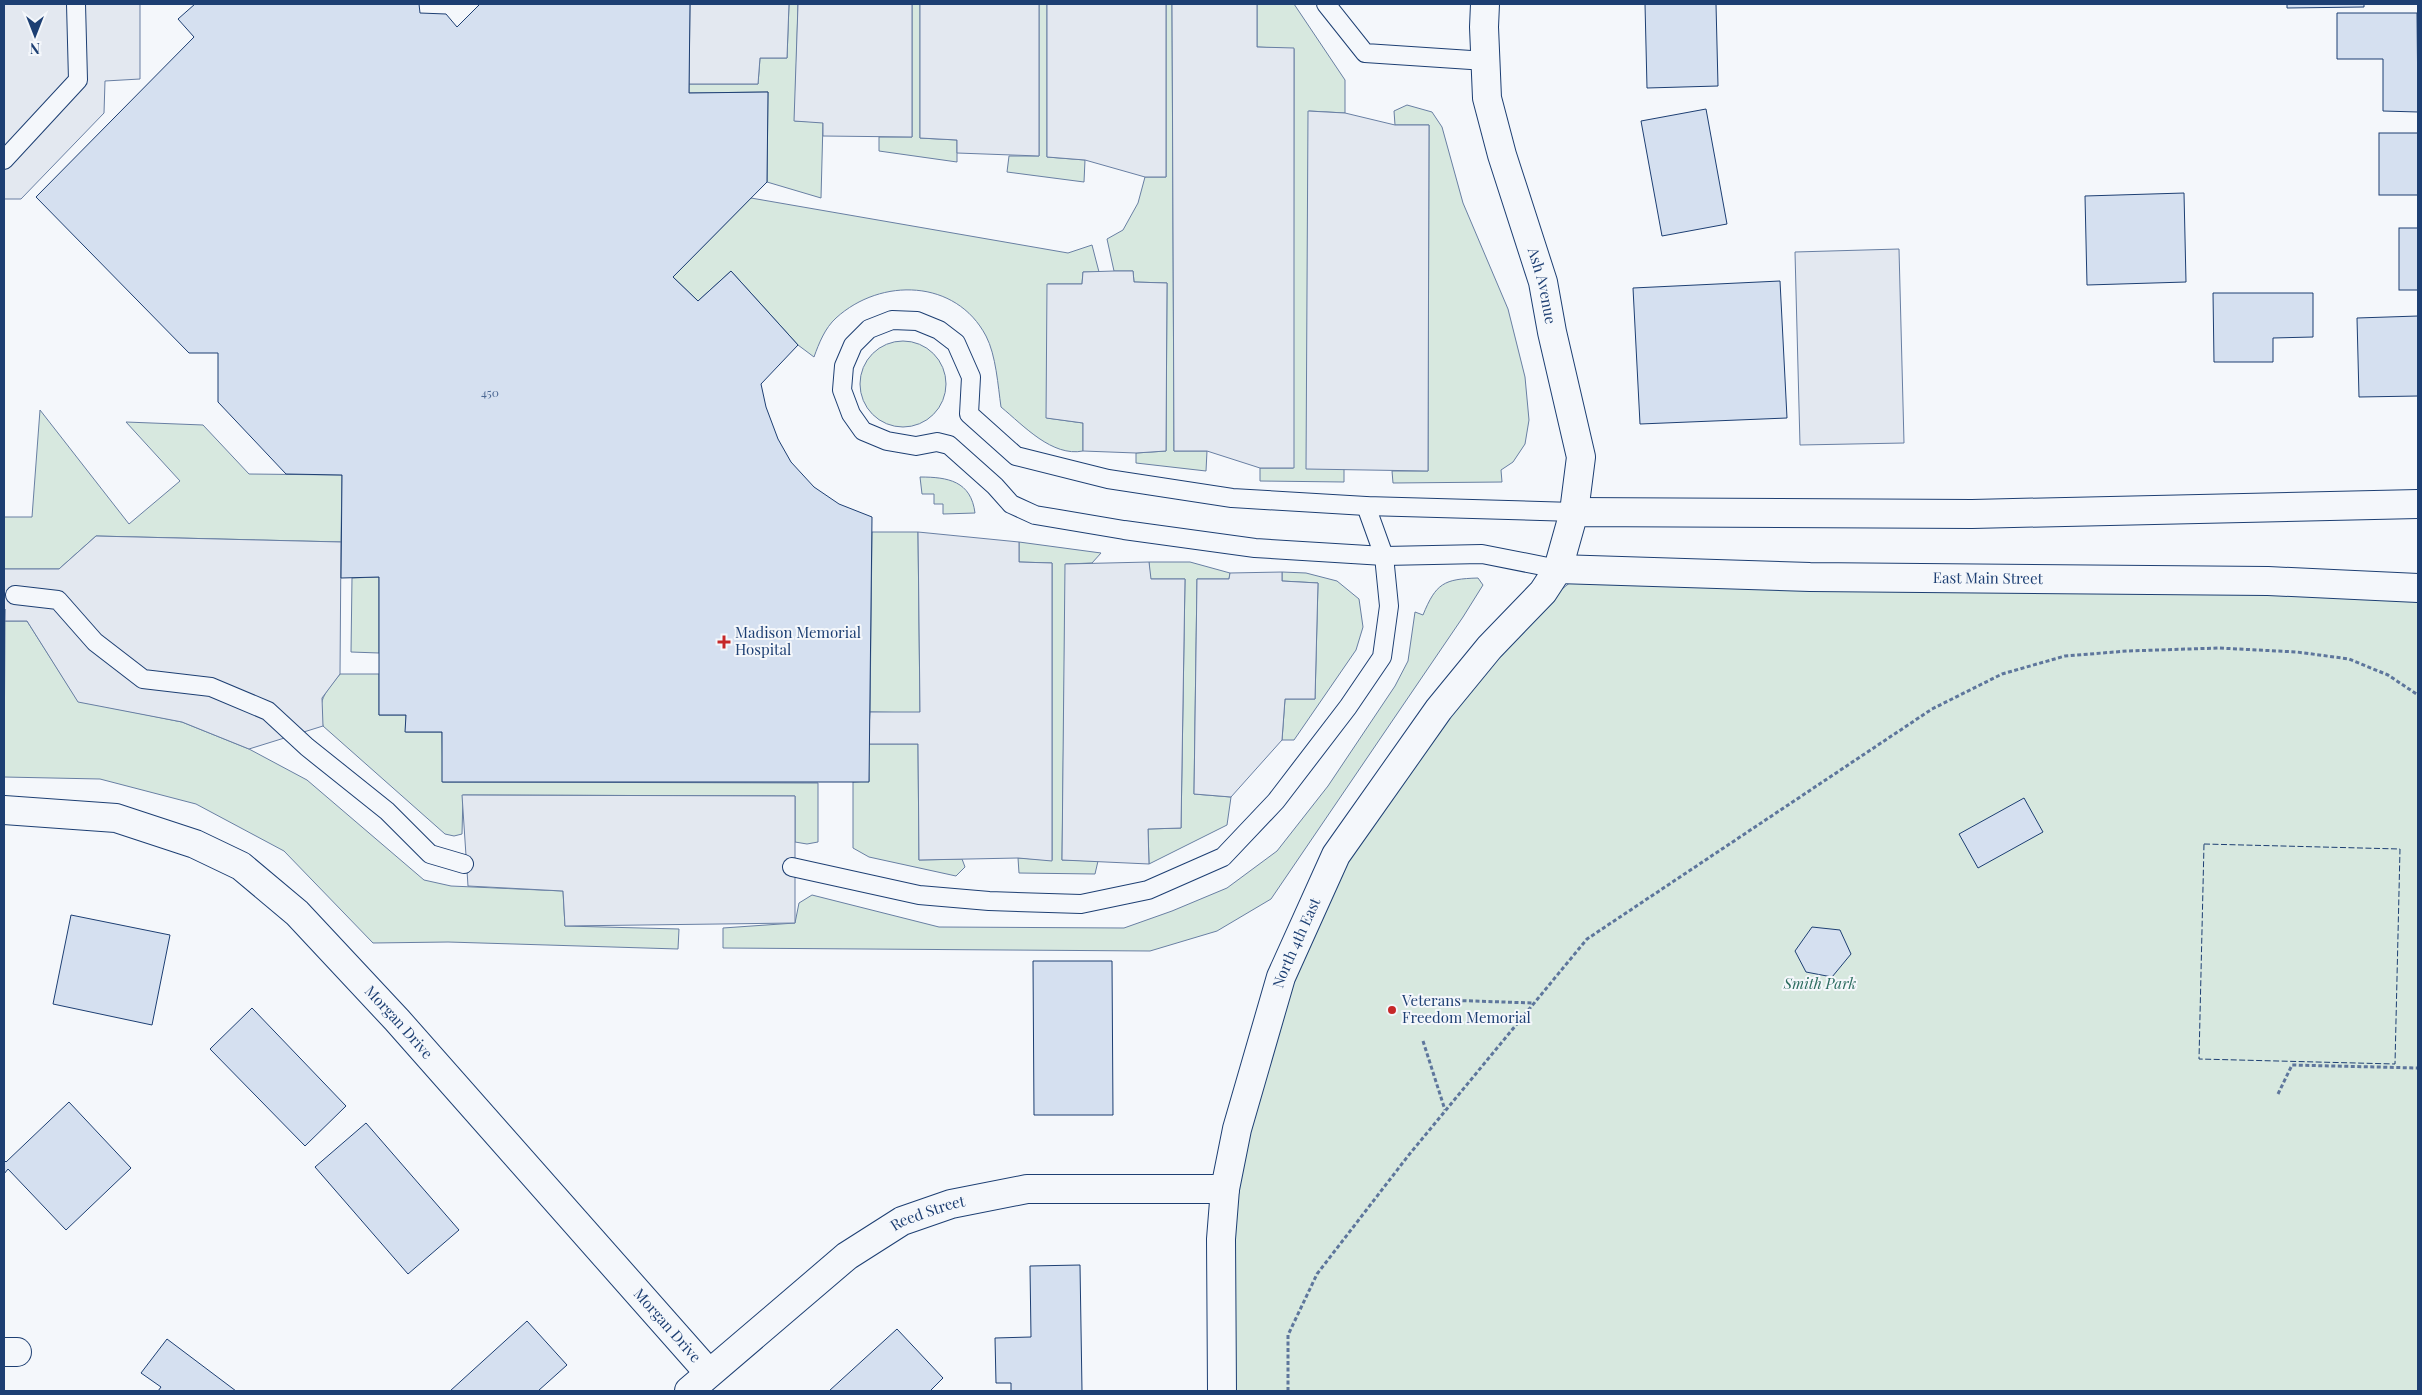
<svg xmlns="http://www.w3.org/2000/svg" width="2422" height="1395" viewBox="0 0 2422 1395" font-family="'Playfair Display',serif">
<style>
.green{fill:#d7e8df;stroke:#687fa3}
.parking{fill:#e3e8f0;stroke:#687fa3}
.building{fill:#d5e0f0;stroke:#1d3f73}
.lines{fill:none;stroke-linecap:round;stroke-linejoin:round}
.service-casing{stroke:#1d3f73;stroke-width:20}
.minor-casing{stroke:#1d3f73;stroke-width:30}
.tertiary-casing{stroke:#1d3f73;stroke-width:30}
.path{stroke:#5e769c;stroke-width:3;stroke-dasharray:4 2.5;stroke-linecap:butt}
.service{stroke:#f4f7fb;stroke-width:18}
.minor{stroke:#f4f7fb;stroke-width:28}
.tertiary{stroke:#f4f7fb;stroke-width:28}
.fence{stroke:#1d3f73;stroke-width:1;stroke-dasharray:6 2.5;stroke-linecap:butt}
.poi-dot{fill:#c62828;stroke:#f4f7fb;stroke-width:2}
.labels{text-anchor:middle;stroke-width:4;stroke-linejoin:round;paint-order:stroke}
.number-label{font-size:12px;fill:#4b6792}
.street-label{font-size:15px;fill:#1d3f73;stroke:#f4f7fb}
.poi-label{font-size:15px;fill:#1d3f73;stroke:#f4f7fb;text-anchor:start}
.park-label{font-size:15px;font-style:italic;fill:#2c6c60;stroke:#f4f7fb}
</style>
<rect width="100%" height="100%" fill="#f4f7fb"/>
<!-- green -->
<g class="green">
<path d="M 789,4 L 798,4 L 795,121 L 823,122 L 821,198 L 767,182 L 768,92 L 689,93 L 689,84 L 758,84 L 760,58 L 787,58 Z"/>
<path d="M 912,4 L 920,4 L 920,138 L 957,140 L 957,162 L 879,151 L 879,137 L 912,137 Z"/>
<path d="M 1039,4 L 1047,4 L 1047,157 L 1085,160 L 1084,182 L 1007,172 L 1009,156 L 1039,156 Z"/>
<path d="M 1166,4 L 1172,4 L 1174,451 L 1207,451 L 1206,471 L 1136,463 L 1136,453 L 1166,451 L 1167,283 L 1134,282 L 1133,271 L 1114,271 L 1107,239 L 1123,230 L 1138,203 L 1145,177 L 1166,177 Z"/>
<path d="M 1257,4 L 1294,4 L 1345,80 L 1345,113 L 1309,111 L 1344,468 L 1344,482 L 1260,481 L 1260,468 L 1293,468 L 1294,49 L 1257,47 Z"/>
<path d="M 1407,105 L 1432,112 L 1442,127 L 1463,203 L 1508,309 L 1525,377 L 1529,420 L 1525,444 L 1513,462 L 1501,470 L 1502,482 L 1393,483 L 1392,471 L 1428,471 L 1429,125 L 1395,125 L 1394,111 Z"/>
<path d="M 751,198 L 1068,253 L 1092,245 L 1099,272 L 1083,272 L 1082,284 L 1048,284 L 1047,418 L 1083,423 L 1083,451 C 1052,457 1024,426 1001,407 C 998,386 996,355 986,336 C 956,279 881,277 836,318 C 825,328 819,343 814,357 L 798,345 L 731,271 L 698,301 L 673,277 Z"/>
<circle cx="903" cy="384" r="43"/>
<path d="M 40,410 L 129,524 L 180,481 L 126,422 L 203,425 L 249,474 L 342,475 L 341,542 L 96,536 L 59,569 L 4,569 L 4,517 L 32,517 Z"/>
<path d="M 920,477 C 948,477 971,481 975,513 L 943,514 L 943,504 L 934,504 L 934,494 L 922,494 Z"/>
<path d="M 872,532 L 918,532 L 920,713 L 870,712 Z"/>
<path d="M 1019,542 L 1101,553 L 1092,563 L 1066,564 L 1062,860 L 1098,861 L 1095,874 L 1019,873 L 1018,858 L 1052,860 L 1052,563 L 1019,562 Z"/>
<path d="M 1149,562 L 1190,562 L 1230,573 L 1229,579 L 1197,579 L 1194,794 L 1231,797 L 1227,825 L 1149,864 L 1148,829 L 1181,828 L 1185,579 L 1150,579 Z"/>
<path d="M 1282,572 L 1306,573 L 1337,581 L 1359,599 L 1363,627 L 1356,650 L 1294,740 L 1282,740 L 1285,699 L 1315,699 L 1318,583 L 1282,581 Z"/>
<path d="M 379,577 L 379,653 L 351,652 L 352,578 Z"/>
<path d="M 1478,578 L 1483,585 L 1463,617 L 1271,899 L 1217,931 L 1150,951 L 723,948 L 723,928 L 795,923 L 799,903 L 812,895 L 939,927 L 1124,928 L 1172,911 L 1227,888 L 1277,851 L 1328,786 L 1395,686 L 1408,661 L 1415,612 L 1423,615 C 1436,583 1444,579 1478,578 Z"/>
<path d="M 1572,581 L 2418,588 L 2418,1391 L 1223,1391 L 1237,1129 L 1336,855 L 1489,648 Z"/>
<path d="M 5,621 L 27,621 L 78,701 L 182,722 L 249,749 L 307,780 L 424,880 L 451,886 L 563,891 L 565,926 L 679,929 L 678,949 L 448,942 L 373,943 L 284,851 L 196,804 L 100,779 L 4,777 Z"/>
<path d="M 340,674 L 379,674 L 379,715 L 406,715 L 406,732 L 442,732 L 443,782 L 818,783 L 818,842 L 807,844 L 795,842 L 795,796 L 463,795 L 462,834 L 454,836 L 445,834 L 323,726 C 317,700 324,694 340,674 Z"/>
<path d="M 868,744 L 918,744 L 919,860 L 962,859 L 965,867 L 956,876 L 869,857 L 853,848 L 853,782 L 869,781 Z"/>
</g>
<!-- parking -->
<g class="parking">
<path d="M 4,4 L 140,4 L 140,79 L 105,81 L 104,113 L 21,199 L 4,199 Z"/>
<path d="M 690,4 L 789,4 L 787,58 L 760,58 L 758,84 L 689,84 Z"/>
<path d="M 798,4 L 912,4 L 912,137 L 823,136 L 823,123 L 794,121 Z"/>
<path d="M 920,4 L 1039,4 L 1039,156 L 957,153 L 957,140 L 920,138 Z"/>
<path d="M 1047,4 L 1166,4 L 1166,177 L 1145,177 L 1085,160 L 1047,157 Z"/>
<path d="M 1172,4 L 1257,4 L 1257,47 L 1294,48 L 1294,468 L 1260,468 L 1207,451 L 1174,451 Z"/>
<path d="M 1308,111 L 1345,113 L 1395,125 L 1429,125 L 1428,471 L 1306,469 Z"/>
<path d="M 1899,249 L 1904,443 L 1800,445 L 1795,252 Z"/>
<path d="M 1114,271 L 1133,271 L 1134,282 L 1167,283 L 1166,451 L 1136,453 L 1083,451 L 1083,423 L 1046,418 L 1047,284 L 1082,284 L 1083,272 Z"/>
<path d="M 918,532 L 1019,542 L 1019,562 L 1052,563 L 1052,861 L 1018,858 L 919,860 L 918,744 L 868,744 L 870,712 L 920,712 Z"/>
<path d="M 96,536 L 341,542 L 340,674 L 322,698 L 323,726 L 249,749 L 182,722 L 78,702 L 27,621 L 5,621 L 5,609 L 4,635 L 4,569 L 59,569 Z"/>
<path d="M 1149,562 L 1151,579 L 1185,579 L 1181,828 L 1148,829 L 1149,864 L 1062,860 L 1065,564 Z"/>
<path d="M 1282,572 L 1282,581 L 1318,583 L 1315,699 L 1285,699 L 1282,740 L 1231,797 L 1194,794 L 1197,579 L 1229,579 L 1230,573 Z"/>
<path d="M 462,795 L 795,796 L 795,923 L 565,926 L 563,891 L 468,886 Z"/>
</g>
<!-- building -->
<g class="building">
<path d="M 195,4 L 419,4 L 420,13 L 446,14 L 457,27 L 480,4 L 690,4 L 689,93 L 768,92 L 767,182 L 673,277 L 698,301 L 731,271 L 798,345 L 761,384 L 766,407 L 778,439 L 791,462 L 814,487 L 839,504 L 872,517 L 869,782 L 442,782 L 442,732 L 405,732 L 406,715 L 379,715 L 379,577 L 341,578 L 342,475 L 286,474 L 218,402 L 218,353 L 189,353 L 36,197 L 194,37 L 178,19 Z"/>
<path d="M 1645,4 L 1716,4 L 1718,86 L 1647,88 Z"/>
<path d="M 2287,4 L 2364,4 L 2364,7 L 2287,8 Z"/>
<path d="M 2337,13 L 2417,13 L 2418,112 L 2383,111 L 2383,59 L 2337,59 Z"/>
<path d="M 1706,109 L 1727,224 L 1662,236 L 1641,121 Z"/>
<rect x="2379" y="133" width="39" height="62"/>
<path d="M 2184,193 L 2186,282 L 2087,285 L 2085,196 Z"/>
<rect x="2399" y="228" width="19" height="62"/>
<path d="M 1780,281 L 1787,418 L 1640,424 L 1633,288 Z"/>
<path d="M 2213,293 L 2313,293 L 2313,337 L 2273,338 L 2273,362 L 2214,362 Z"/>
<path d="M 2418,316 L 2418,396 L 2359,397 L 2357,318 Z"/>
<path d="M 2024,798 L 2043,832 L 1978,868 L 1959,834 Z"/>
<path d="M 71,915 L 170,935 L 152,1025 L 53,1004 Z"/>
<path d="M 1812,927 L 1840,930 L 1851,954 L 1832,977 L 1806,972 L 1795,951 Z"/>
<path d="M 1033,961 L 1112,961 L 1113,1115 L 1034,1115 Z"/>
<path d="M 252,1008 L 346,1106 L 305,1146 L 210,1049 Z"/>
<path d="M 69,1102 L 131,1168 L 66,1230 L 8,1169 L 4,1174 L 4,1160 L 6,1162 Z"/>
<path d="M 366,1123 L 459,1230 L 408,1274 L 315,1167 Z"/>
<path d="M 1080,1265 L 1082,1391 L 1011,1391 L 1011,1383 L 996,1383 L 995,1338 L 1031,1337 L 1030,1266 Z"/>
<path d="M 527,1321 L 567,1365 L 538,1391 L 450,1391 Z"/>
<path d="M 897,1329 L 943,1378 L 930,1391 L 829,1391 Z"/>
<path d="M 167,1339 L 236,1391 L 158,1391 L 161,1387 L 141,1373 Z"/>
</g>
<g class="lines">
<defs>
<g id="service">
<path d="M 1326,4 L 1365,53 L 1486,61"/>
<path d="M 4,160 L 78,80 L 76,4"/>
<path d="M 1558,569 L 1482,554 L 1384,556 L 1255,548 L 1124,530 L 1035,515 L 1011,504 L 995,486 L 949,445 L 937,442 L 916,446 L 887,441 L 863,431 L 851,414 L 842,390 L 844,366 L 853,345 L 869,329 L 892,320 L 917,321 L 939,330 L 956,343 L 971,377 L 969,414 L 1016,456 L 1108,479 L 1232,498 L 1366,506 L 1574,512"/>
<path d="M 15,595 L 58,600 L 95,642 L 143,679 L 211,687 L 268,711 L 307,747 L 387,811 L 430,854 L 464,864"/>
<path d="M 792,867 L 919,895 L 989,901 L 1081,904 L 1148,890 L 1223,857 L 1276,801 L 1348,707 L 1382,657 L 1389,606 L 1384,556 L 1366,506"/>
</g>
<g id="minor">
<path id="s1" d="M 1485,4 L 1484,27 L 1487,98 L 1502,155 L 1543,282 L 1552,332 L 1581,457 L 1574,512"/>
<path id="s2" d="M 4,810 L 116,818 L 195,844 L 241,866 L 297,913 L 397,1020 L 709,1373"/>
<path d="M 4,1352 L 17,1352"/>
<path id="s3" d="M 689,1391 L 847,1256 L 902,1221 L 951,1204 L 1027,1189 L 1225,1189"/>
</g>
<g id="tertiary">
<path id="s4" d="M 1558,569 L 1810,577 L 2268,581 L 2418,588"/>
<path id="s5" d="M 1222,1391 L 1221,1239 L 1225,1189 L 1237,1129 L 1281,977 L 1336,855 L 1439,709 L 1489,648 L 1543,592 L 1558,569 L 1574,512 L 1972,514 L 2418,504"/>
</g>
</defs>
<!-- service casing -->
<use href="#service" class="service-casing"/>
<!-- minor casing -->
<use href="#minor" class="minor-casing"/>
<!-- tertiary casing -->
<use href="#tertiary" class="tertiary-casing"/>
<!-- path -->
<g class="path">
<path d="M 1443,1000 L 1533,1003"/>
<path d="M 1423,1041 L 1445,1110"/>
<path d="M 2278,1094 L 2292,1065 L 2418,1068"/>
<path d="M 1288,1391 L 1288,1335 L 1317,1274 L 1408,1156 L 1587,939 L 1932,709 L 2002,674 L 2065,656 L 2127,651 L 2219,648 L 2297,652 L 2349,659 L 2388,675 L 2418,695"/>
</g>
<!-- service -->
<use href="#service" class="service"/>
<!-- minor -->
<use href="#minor" class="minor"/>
<!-- tertiary -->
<use href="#tertiary" class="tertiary"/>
<!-- fence -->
<path class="fence" d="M 2204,844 L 2400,849 L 2395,1064 L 2199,1059 Z"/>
</g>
<!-- markers -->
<g class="poi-dot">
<path d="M721.5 634.5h5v5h5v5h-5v5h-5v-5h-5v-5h5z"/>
<circle cx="1392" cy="1010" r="5"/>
</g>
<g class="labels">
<!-- number labels -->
<g class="number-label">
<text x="490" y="397">450</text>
</g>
<!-- street labels -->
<g class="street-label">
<text dy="5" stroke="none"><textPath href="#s1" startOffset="290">Ash Avenue</textPath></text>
<text dy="5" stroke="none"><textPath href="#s4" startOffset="430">East Main Street</textPath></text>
<text dy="5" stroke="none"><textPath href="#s5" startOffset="459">North 4th East</textPath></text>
<text dy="5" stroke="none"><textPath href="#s2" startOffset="469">Morgan Drive</textPath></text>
<text dy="5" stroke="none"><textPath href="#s3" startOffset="300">Reed Street</textPath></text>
<text dy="5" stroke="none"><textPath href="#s2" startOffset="874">Morgan Drive</textPath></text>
</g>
<!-- poi labels -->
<g class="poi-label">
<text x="735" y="638">Madison Memorial<tspan x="735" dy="17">Hospital</tspan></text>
<text x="1402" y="1006">Veterans<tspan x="1402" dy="17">Freedom Memorial</tspan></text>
</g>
<!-- park labels -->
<g class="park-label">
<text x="1820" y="989">Smith Park</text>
</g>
</g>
<!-- border -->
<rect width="2422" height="1395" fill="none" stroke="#1d3f73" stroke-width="10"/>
<!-- north arrow -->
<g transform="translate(35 35) rotate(180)" stroke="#f4f7fb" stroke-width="4" paint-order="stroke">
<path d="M0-4L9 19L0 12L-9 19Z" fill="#1d3f73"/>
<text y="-8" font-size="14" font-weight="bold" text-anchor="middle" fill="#1d3f73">N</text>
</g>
</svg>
